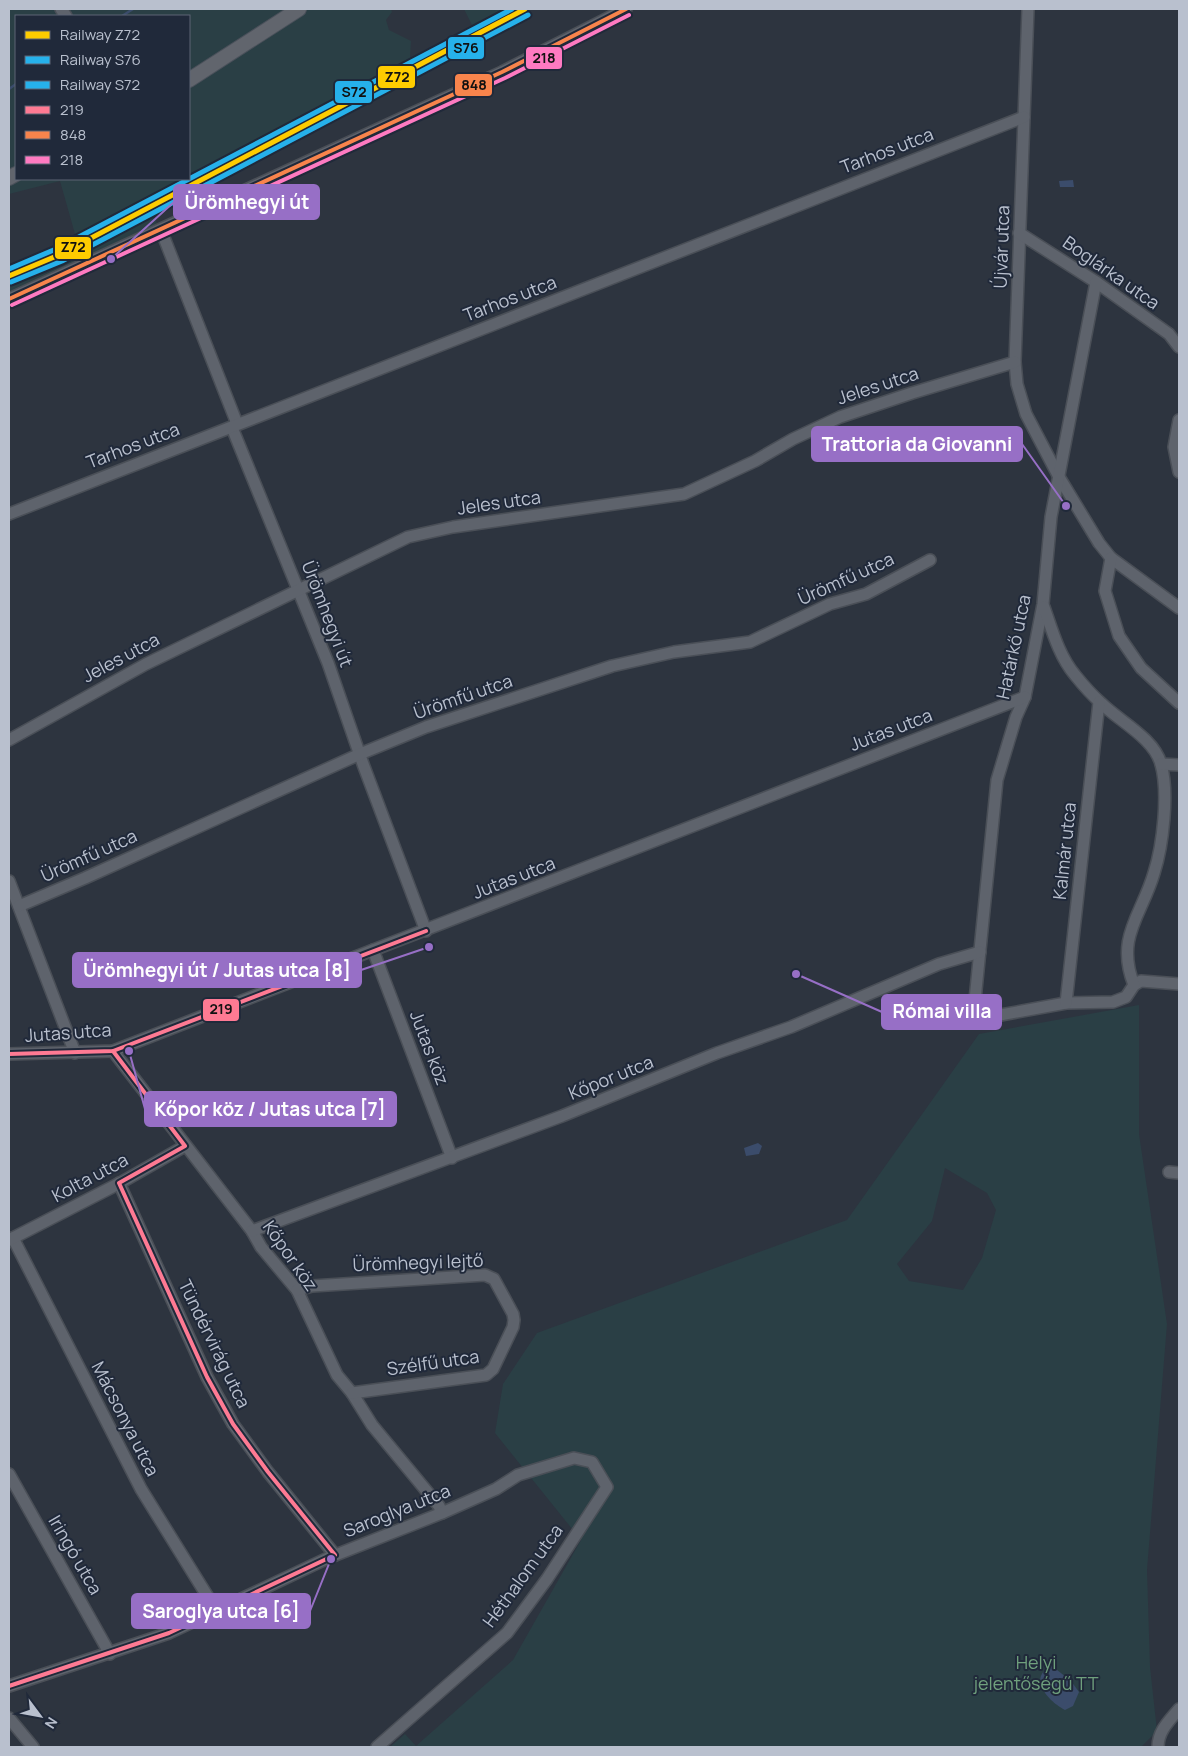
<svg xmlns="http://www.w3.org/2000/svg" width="1188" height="1756" viewBox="0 0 1188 1756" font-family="Manrope,sans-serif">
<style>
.green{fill:#2a3f45;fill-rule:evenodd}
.water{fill:#3b4c6b}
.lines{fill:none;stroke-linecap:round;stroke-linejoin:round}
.stream{stroke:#3b4c6b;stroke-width:2.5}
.minor-casing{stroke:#4a4f57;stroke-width:14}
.major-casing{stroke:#4b515b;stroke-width:16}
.minor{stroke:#5e636c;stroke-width:11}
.major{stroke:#61656d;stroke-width:14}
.bus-1-casing{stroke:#20293a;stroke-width:8}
.bus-2-casing{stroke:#20293a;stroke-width:8}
.bus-3-casing{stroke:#20293a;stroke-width:8}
.bus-1{stroke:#fe7a93;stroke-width:4}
.bus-2{stroke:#f8844c;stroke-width:4}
.bus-3{stroke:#fe7ac1;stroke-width:4}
.rail-1-casing{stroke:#20293a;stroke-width:9}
.rail-2-casing{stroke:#20293a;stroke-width:9}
.rail-3-casing{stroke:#20293a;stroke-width:9}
.rail-1{stroke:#fecc00;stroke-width:5}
.rail-2{stroke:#26b1eb;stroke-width:5}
.rail-3{stroke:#26b1eb;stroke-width:5}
.labels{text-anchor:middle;stroke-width:4;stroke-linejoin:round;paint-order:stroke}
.street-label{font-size:18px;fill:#b9c0ce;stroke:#20293a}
.park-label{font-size:18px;fill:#6fa07d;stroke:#20293a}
.leader{fill:none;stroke:#976fc6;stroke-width:2}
.callout-dot{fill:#976fc6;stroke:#20293a;stroke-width:2}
.callout{fill:#976fc6;stroke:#976fc6;stroke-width:2}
.callout-label{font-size:19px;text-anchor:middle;font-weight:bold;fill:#fff}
.line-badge{stroke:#20293a;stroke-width:2}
.pale-badge-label{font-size:14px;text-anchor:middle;font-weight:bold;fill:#111}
</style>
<rect width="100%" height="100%" fill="#2d343f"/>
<!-- green -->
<g class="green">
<path d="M 9,9 L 391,9 L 392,12 L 386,20 L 389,30 L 411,41 L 410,58 L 189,174 L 189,16 L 16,16 L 16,179 L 181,179 L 75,234 L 60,181 L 9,194 Z"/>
<path d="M 464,9 L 503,9 L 472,25 Z"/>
<path d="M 151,212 L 157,223 L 91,257 L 9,292 L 9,283 Z"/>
<path d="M 1139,1005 L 1139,1134 L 1167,1324 L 1147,1570 L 1150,1667 L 1157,1731 L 1141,1747 L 390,1747 L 405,1734 L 416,1746 L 513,1660 L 581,1540 L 495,1433 L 503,1384 L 537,1333 L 847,1220 L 979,1034 ZM 945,1168 L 987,1193 L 996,1210 L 982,1258 L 963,1290 L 909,1281 L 897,1264 L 932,1221 Z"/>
</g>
<!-- water -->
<g class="water">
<path d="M 1073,180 L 1074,187 L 1060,187 L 1059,181 Z"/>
<path d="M 758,1143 L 762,1146 L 759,1154 L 746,1156 L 744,1148 Z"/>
<path d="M 1052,1666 L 1071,1681 L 1079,1692 L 1073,1706 L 1065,1710 C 1049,1702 1026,1677 1052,1666 Z"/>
</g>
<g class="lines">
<!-- stream -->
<g class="stream">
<path d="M 122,16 L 133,9"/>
<path d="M 9,89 L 16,84"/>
</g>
<defs>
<g id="minor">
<path d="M 61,9 L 66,16"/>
<path d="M 1028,9 L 1015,362 L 1017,384 L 1026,414 L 1059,477 L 1099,543 L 1111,558 L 1179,608"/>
<path d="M 161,230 L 236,421 L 233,430 L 328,663 L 363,764 L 426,931"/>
<path d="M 1019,233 L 1096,282 L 1169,334 L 1179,347"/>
<path d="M 1096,282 L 1051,517 L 1043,604 L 1025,697 L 1016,717 L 997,780 L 973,1020 L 1066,1003 L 1113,1002 L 1126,997 L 1134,985 L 1141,981 L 1179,984"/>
<path d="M 9,299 L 502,72 L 626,9"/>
<path d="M 1179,420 L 1174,447 L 1179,472"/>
<path d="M 9,514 L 1024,117"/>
<path d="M 1111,558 L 1105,591 L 1119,636 L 1141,668 L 1179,703"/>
<path d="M 1044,607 C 1052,630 1059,656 1075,675 C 1083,685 1092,695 1101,703 C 1119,721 1154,738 1161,764 C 1169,793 1163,845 1154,873 C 1142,915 1115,937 1134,985"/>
<path d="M 9,740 L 146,664 L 408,537 L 453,527 L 684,494 L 755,461 L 793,439 L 840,417 L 912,393 L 1015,362"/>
<path d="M 1161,764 L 1179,765"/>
<path d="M 9,881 L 75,1053"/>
<path d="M 19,906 L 85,878 L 360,754 L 426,727 L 612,666 L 674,652 L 750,642 L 830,604 L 866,594 L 930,560"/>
<path d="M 373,950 L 452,1158"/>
<path d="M 1066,1003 L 1099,702"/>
<path d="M 113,1051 L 252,1231 L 261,1247 L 297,1290 L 337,1375 L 352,1393 L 372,1425 L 439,1506 L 442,1513"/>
<path d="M 9,1054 L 113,1051 L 1025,697"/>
<path d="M 1169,1172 L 1179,1173"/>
<path d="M 119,1183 L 207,1377 L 233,1424 L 268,1472 L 335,1555"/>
<path d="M 252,1231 L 562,1116 L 717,1053 L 791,1027 L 939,964 L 980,952"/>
<path d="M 13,1238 L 141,1489 L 216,1610"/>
<path d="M 9,1240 L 120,1183 L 185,1146"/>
<path d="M 297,1290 L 312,1286 L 485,1275 L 494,1279 L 513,1314 L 514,1320 L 513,1327 L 493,1369 L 486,1375 L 352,1393"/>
<path d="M 9,1474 L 110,1654"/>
<path d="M 9,1686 L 169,1633 L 328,1558 L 442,1513 L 496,1489 L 518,1475 L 574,1458 L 592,1462 L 607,1487 L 547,1579 L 507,1633 L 377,1747"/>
<path d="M 9,1718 L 33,1747"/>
<path d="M 1158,1747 C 1158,1731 1169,1721 1179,1709"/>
</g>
<g id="major">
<path d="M 189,80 L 299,9"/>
<path d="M 9,178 L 16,174"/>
</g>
</defs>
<!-- minor casing -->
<use href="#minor" class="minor-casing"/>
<!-- major casing -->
<use href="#major" class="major-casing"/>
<!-- minor -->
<use href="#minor" class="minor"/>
<!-- major -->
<use href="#major" class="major"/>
<defs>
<g id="bus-1">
<path d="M 9,1054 L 113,1051 L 426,931"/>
<path d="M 9,1686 L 169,1633 L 335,1555 L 268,1472 L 233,1424 L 207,1377 L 119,1183 L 185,1146 L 113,1051"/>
</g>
<path id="bus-2" d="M 9,299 L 502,72 L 626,9"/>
<path id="bus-3" d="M 12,305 L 505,78 L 629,15"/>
</defs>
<!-- bus-1 casing -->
<use href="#bus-1" class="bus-1-casing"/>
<!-- bus-2 casing -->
<use href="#bus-2" class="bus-2-casing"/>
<!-- bus-3 casing -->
<use href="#bus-3" class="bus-3-casing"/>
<!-- bus-1 -->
<use href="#bus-1" class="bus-1"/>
<!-- bus-2 -->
<use href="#bus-2" class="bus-2"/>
<!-- bus-3 -->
<use href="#bus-3" class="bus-3"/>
<defs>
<path id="rail-1" d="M 9,276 L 59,255 L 525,9"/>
<path id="rail-2" d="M 11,282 L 62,261 L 528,15"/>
<path id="rail-3" d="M 9,269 L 56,249 L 512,9"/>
</defs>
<!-- rail-1 casing -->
<use href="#rail-1" class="rail-1-casing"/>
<!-- rail-2 casing -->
<use href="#rail-2" class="rail-2-casing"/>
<!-- rail-3 casing -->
<use href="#rail-3" class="rail-3-casing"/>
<!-- rail-1 -->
<use href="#rail-1" class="rail-1"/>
<!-- rail-2 -->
<use href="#rail-2" class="rail-2"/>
<!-- rail-3 -->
<use href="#rail-3" class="rail-3"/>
</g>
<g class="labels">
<!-- street labels -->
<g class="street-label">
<text transform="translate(887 151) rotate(-21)" y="6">Tarhos utca</text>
<text transform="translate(1002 247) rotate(-88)" y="6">Újvár utca</text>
<text transform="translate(1111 273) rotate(35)" y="6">Boglárka utca</text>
<text transform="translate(510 299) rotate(-21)" y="6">Tarhos utca</text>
<text transform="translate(878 386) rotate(-18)" y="6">Jeles utca</text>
<text transform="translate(133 446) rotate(-21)" y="6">Tarhos utca</text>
<text transform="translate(499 503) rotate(-8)" y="6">Jeles utca</text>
<text transform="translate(846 579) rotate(-24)" y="6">Ürömfű utca</text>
<text transform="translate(327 614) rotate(69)" y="6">Ürömhegyi út</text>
<text transform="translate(1014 647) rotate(-78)" y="6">Határkő utca</text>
<text transform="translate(121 658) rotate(-28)" y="6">Jeles utca</text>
<text transform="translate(463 697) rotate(-19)" y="6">Ürömfű utca</text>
<text transform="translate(891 730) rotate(-21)" y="6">Jutas utca</text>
<text transform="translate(1065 851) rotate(-84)" y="6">Kalmár utca</text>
<text transform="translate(89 856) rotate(-24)" y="6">Ürömfű utca</text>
<text transform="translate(514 878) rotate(-21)" y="6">Jutas utca</text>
<text transform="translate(68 1033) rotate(-4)" y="6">Jutas utca</text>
<text transform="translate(429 1048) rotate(69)" y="6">Jutas köz</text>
<text transform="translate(611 1078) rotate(-22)" y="6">Kőpor utca</text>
<text transform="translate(90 1178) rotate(-28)" y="6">Kolta utca</text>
<text transform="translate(290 1256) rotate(55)" y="6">Kőpor köz</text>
<text transform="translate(418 1263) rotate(-2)" y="6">Ürömhegyi lejtő</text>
<text transform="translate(214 1344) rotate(64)" y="6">Tündérvirág utca</text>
<text transform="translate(433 1363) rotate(-8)" y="6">Szélfű utca</text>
<text transform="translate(125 1419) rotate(63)" y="6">Mácsonya utca</text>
<text transform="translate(397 1511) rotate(-22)" y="6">Saroglya utca</text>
<text transform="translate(75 1555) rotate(60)" y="6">Iringó utca</text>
<text transform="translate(523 1576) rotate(-54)" y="6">Héthalom utca</text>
</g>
<!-- park labels -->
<g class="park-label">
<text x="1036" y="1669">Helyi<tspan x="1036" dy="21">jelentőségű TT</tspan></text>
</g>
</g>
<!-- callouts -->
<path class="leader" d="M111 259L174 202M1066 506L1022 444M429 947L361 970M796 974L882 1012M129 1051L145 1109M331 1559L310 1611"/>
<g class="callout-dot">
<circle cx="111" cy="259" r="5"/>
<circle cx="1066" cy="506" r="5"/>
<circle cx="429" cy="947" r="5"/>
<circle cx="796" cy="974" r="5"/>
<circle cx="129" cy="1051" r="5"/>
<circle cx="331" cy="1559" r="5"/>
</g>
<g class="callout">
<rect x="174" y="185" width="145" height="34" rx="5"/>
<rect x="812" y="427" width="210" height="34" rx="5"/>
<rect x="73" y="953" width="288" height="34" rx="5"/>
<rect x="882" y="995" width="119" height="34" rx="5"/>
<rect x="145" y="1092" width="251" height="34" rx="5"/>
<rect x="132" y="1594" width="178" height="34" rx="5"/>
</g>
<g class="callout-label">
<text x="247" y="209">Ürömhegyi út</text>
<text x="917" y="451">Trattoria da Giovanni</text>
<text x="217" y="977">Ürömhegyi út / Jutas utca [8]</text>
<text x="942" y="1018">Római villa</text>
<text x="270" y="1116">Kőpor köz / Jutas utca [7]</text>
<text x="221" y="1618">Saroglya utca [6]</text>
</g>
<g class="line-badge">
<rect x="447" y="36" width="38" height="24" rx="5" fill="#26b1eb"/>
<rect x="525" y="46" width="38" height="24" rx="5" fill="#fe7ac1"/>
<rect x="377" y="65" width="39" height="24" rx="5" fill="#fecc00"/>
<rect x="454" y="73" width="39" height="24" rx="5" fill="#f8844c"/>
<rect x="334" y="80" width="39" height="24" rx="5" fill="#26b1eb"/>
<rect x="54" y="236" width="38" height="24" rx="5" fill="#fecc00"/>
<rect x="202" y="998" width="38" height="24" rx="5" fill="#fe7a93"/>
</g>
<g class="pale-badge-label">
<text x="466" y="53">S76</text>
<text x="544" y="63">218</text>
<text x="397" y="82">Z72</text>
<text x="474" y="90">848</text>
<text x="354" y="97">S72</text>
<text x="73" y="252">Z72</text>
<text x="221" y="1014">219</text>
</g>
<!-- border -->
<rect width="1188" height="1756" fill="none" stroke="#b9c0ce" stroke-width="20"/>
<!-- legend -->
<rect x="15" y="15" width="175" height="165" fill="#20293a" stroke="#5d6575"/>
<rect x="25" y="31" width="25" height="8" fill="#fecc00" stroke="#5d6575"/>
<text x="60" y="40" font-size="15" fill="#b9c0ce">Railway Z72</text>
<rect x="25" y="56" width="25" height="8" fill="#26b1eb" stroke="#5d6575"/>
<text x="60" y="65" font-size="15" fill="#b9c0ce">Railway S76</text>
<rect x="25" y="81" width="25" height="8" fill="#26b1eb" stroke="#5d6575"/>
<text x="60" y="90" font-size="15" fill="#b9c0ce">Railway S72</text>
<rect x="25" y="106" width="25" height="8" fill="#fe7a93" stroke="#5d6575"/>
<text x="60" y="115" font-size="15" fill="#b9c0ce">219</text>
<rect x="25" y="131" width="25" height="8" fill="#f8844c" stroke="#5d6575"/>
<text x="60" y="140" font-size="15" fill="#b9c0ce">848</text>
<rect x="25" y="156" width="25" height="8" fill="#fe7ac1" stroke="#5d6575"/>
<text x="60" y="165" font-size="15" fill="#b9c0ce">218</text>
<!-- north arrow -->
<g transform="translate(40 1716) rotate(122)" stroke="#20293a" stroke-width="4" paint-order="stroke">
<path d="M0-4L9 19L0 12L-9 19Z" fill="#b9c0ce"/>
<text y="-8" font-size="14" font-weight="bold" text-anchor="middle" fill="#b9c0ce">N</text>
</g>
</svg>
